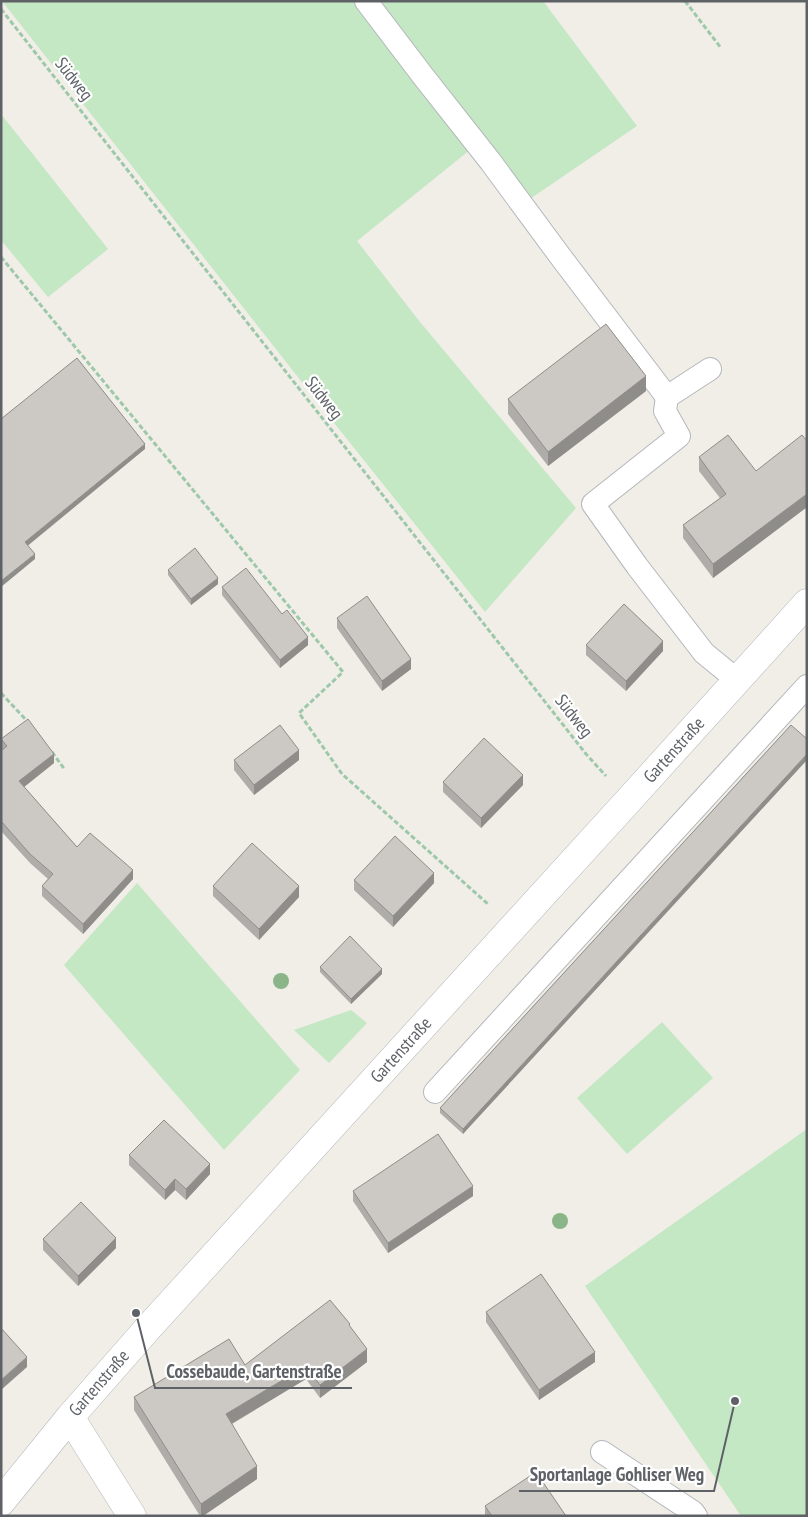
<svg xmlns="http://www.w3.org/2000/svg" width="808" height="1517" viewBox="0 0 808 1517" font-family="'PT Sans Narrow',sans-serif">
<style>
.green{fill:#c4e7c4}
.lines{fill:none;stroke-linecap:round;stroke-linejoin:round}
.lane-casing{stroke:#b4b7bb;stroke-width:24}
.street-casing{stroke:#b4b7bb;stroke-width:29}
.path{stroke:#9dc8aa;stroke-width:3;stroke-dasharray:5 2.5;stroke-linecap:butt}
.lane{stroke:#fff;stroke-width:22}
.street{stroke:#fff;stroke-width:28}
.tree{fill:#8ab588}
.wall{fill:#afada9}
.shaded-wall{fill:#8f8d89}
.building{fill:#ccc9c4;stroke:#8f8d89}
.labels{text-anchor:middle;stroke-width:4.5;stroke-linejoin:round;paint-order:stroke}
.street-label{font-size:18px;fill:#5e6267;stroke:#fff}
.leader{fill:none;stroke:#5e6267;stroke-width:2}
.callout-dot{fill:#5e6267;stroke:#fff;stroke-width:2}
.callout-label{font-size:19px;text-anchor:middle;font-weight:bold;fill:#5e6267;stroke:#fff;stroke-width:4.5;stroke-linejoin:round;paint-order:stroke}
</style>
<rect width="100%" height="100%" fill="#f0eee7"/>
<!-- green -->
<g class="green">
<path d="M 2,1 L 543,1 L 637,126 L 524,203 L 481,141 L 357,241 L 420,322 L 576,508 L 485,612 L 327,414 Z"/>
<path d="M 1,114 L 108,249 L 48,297 L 1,240 Z"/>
<path d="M 137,883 L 300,1070 L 224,1150 L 64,965 Z"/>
<path d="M 351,1010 L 367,1023 L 329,1063 L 294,1030 Z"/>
<path d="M 662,1022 L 713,1078 L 627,1154 L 577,1098 Z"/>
<path d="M 807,1129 L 807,1516 L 741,1516 L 585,1286 Z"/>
</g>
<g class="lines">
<defs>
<g id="lane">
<path d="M 366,1 L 423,76 L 490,161 L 563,260 L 667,397"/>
<path d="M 710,369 L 667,397 L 665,411 L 679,436 L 593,504 L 637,566 L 704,653 L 737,680"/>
<path d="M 435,1092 L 807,686"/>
<path d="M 602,1452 L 693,1512 L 696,1516"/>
</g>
<g id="street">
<path d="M 70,1417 L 132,1516"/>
<path d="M 1,1502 L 70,1417 L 149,1327 L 628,801 L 807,603"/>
</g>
</defs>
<!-- lane casing -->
<use href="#lane" class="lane-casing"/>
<!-- street casing -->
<use href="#street" class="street-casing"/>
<!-- path -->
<g class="path">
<path d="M 685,1 L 721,48"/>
<path d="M 1,9 L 586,754 L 606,776"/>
<path d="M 1,257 L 343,672 L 299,713 L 342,774 L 489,905"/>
<path d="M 1,693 L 28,722"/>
<path d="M 52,752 L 65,770"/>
</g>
<!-- lane -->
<use href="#lane" class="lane"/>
<!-- street -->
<use href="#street" class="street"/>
</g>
<!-- trees -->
<g class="tree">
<circle cx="281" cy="981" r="8"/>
<circle cx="560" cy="1221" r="8"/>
</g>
<!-- wall -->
<g class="wall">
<path d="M 646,391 L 548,466 L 508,414 L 508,399 Z"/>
<path d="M 807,441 L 807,507 L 713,578 L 683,538 L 683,525 L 720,498 L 699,471 L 699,457 L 756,471 Z"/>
<path d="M 168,570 L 218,584 L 191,605 L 168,575 Z"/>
<path d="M 222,587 L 282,614 L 308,645 L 280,668 L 222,595 Z"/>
<path d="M 337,618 L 411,669 L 382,691 L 337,628 Z"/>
<path d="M 586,645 L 663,651 L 626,691 L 586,655 Z"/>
<path d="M 791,725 L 463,1134 L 440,1113 L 440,1108 Z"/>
<path d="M 1,739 L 54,763 L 24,787 L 77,847 L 133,879 L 83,934 L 42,896 L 42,886 L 48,879 L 30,863 L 1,831 L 1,751 L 3,750 L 1,749 Z"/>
<path d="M 234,760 L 299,760 L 254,795 L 234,770 Z"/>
<path d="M 443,782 L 523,785 L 481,828 L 443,792 Z"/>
<path d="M 354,880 L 434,883 L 393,927 L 354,890 Z"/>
<path d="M 213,886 L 299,897 L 259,940 L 213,896 Z"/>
<path d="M 320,967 L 382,974 L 351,1004 L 320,972 Z"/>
<path d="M 129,1155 L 210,1174 L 186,1200 L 175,1190 L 165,1200 L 129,1165 Z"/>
<path d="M 353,1191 L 473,1196 L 388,1253 L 353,1201 Z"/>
<path d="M 43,1239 L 116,1248 L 78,1286 L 43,1250 Z"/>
<path d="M 486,1312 L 595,1362 L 539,1400 L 486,1322 Z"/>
<path d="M 367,1362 L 320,1398 L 306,1379 L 232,1424 L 257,1479 L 203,1516 L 200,1516 L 134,1410 L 134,1397 L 245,1365 Z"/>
<path d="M 485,1506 L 566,1516 L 485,1516 Z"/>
</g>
<!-- shaded-wall -->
<g class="shaded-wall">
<path d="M 646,376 L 646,391 L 548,466 L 548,452 Z"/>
<path d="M 145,444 L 145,449 L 25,548 L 25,542 Z"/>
<path d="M 807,494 L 807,507 L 713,578 L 713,564 Z"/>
<path d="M 35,554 L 35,559 L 1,587 L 1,581 Z"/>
<path d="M 218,578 L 218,584 L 191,605 L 191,599 Z"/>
<path d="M 308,637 L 308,645 L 280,668 L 280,660 Z"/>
<path d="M 663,641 L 663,651 L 626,691 L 626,681 Z"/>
<path d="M 411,659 L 411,669 L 382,691 L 382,681 Z"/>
<path d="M 299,750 L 299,760 L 254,795 L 254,785 Z"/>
<path d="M 54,754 L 54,763 L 19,791 L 19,781 Z"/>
<path d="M 807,754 L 807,760 L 463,1134 L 463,1129 Z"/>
<path d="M 523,775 L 523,785 L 481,828 L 481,818 Z"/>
<path d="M 133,870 L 133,879 L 83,934 L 83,924 Z"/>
<path d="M 434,873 L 434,883 L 393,927 L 393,916 Z"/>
<path d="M 299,886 L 299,897 L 259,940 L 259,929 Z"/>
<path d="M 382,969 L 382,974 L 351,1004 L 351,999 Z"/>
<path d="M 210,1164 L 210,1174 L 186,1200 L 186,1189 Z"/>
<path d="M 175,1179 L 175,1190 L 165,1200 L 165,1190 Z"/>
<path d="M 473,1186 L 473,1196 L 388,1253 L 388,1243 Z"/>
<path d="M 116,1238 L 116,1248 L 78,1286 L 78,1276 Z"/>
<path d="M 367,1349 L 367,1362 L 320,1398 L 320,1385 Z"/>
<path d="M 595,1352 L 595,1362 L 539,1400 L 539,1390 Z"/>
<path d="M 27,1357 L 27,1367 L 1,1390 L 1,1380 Z"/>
<path d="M 306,1366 L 306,1379 L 226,1427 L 226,1414 Z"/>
<path d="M 257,1466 L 257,1479 L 203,1516 L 201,1516 L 201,1504 Z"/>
</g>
<!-- building -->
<g class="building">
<path d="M 606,324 L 646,376 L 548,452 L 508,399 Z"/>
<path d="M 77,358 L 145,444 L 25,542 L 35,554 L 1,581 L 1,419 Z"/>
<path d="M 728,435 L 756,471 L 802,435 L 807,441 L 807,494 L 713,564 L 683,525 L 726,494 L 699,457 Z"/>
<path d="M 195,548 L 218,578 L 191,599 L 168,570 Z"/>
<path d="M 246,568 L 282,614 L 287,610 L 308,637 L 280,660 L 222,587 Z"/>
<path d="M 367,596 L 411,659 L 382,681 L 337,618 Z"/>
<path d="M 624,604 L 663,641 L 626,681 L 586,645 Z"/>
<path d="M 28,719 L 54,754 L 19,781 L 77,847 L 90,833 L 133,870 L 83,924 L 42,886 L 53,874 L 30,854 L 1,821 L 1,751 L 7,746 L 1,739 Z"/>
<path d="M 280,725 L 299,750 L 254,785 L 234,760 Z"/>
<path d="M 791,725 L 807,739 L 807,754 L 463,1129 L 440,1108 Z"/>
<path d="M 484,738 L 523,775 L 481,818 L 443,782 Z"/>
<path d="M 395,836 L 434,873 L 393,916 L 354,880 Z"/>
<path d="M 252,843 L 299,886 L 259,929 L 213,886 Z"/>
<path d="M 350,936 L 382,969 L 351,999 L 320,967 Z"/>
<path d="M 164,1120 L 210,1164 L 186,1189 L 175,1179 L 165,1190 L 129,1155 Z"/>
<path d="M 438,1134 L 473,1186 L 388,1243 L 353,1191 Z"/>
<path d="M 81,1202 L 116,1238 L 78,1276 L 43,1239 Z"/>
<path d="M 541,1274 L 595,1352 L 539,1390 L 486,1312 Z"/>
<path d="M 330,1300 L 350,1324 L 349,1325 L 367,1349 L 320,1385 L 306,1366 L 226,1414 L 257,1466 L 201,1504 L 134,1397 L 229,1339 L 245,1365 Z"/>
<path d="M 1,1328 L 27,1357 L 1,1380 Z"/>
<path d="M 536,1472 L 566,1516 L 492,1516 L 485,1506 Z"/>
</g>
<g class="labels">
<!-- street labels -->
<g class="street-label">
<text transform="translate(74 79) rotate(52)" y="6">Südweg</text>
<text transform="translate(324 398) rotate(52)" y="6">Südweg</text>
<text transform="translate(574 716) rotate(52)" y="6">Südweg</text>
<text transform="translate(674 750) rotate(-48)" y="6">Gartenstraße</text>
<text transform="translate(401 1050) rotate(-48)" y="6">Gartenstraße</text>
<text transform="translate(99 1383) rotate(-49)" y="6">Gartenstraße</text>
</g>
</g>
<!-- callouts -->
<path class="leader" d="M136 1313L155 1388H352M735 1401L714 1491H519"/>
<g class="callout-dot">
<circle cx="136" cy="1313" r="5"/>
<circle cx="735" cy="1401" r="5"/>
</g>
<g class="callout-label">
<text x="254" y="1378">Cossebaude, Gartenstraße</text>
<text x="617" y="1481">Sportanlage Gohliser Weg</text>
</g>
<!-- border -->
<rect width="808" height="1517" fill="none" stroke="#5e6267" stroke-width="5"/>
</svg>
